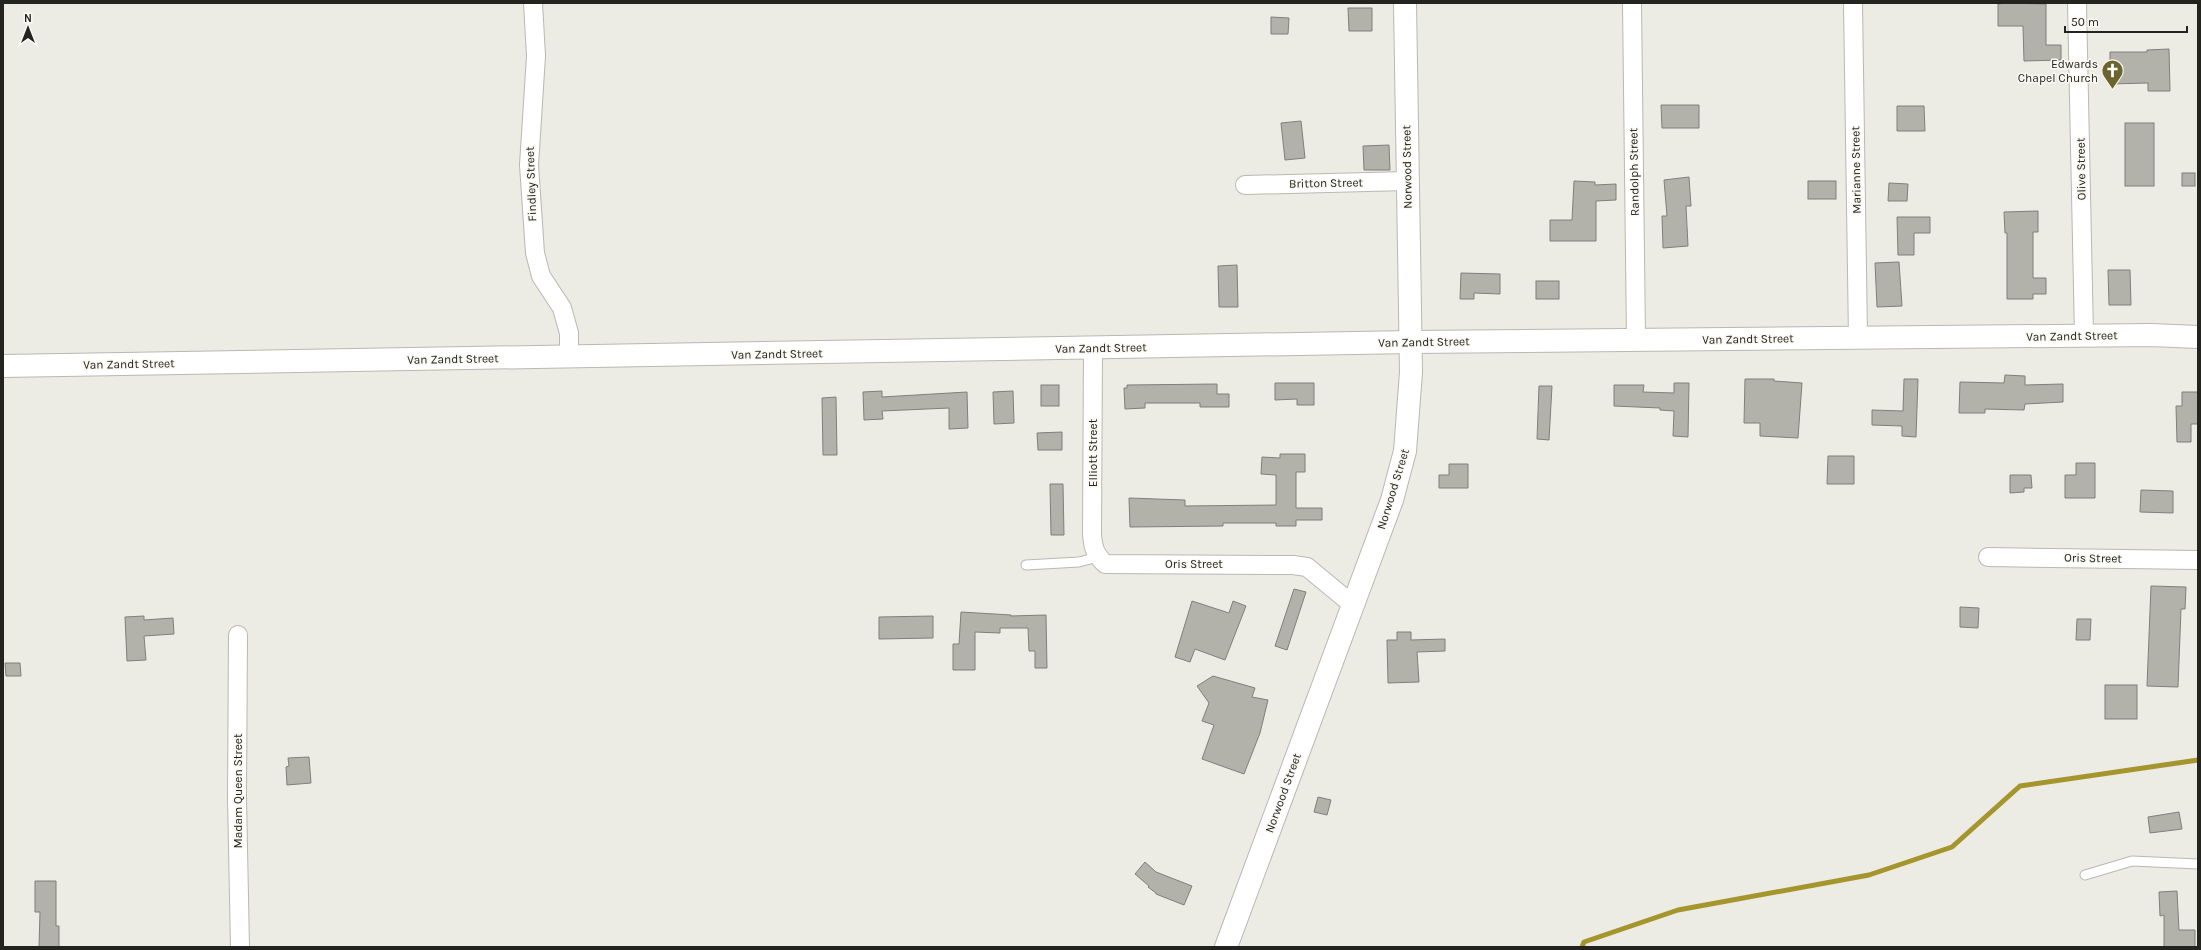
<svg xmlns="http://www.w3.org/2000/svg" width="2201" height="950" viewBox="0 0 2201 950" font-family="Karla,sans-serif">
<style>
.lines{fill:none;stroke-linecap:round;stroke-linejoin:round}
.stream{stroke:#a4952d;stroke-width:5}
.building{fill:#b2b1aa;stroke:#807f79}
.service-casing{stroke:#b9b8b1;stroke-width:11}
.minor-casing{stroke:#b9b8b1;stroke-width:20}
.tertiary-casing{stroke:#b9b8b1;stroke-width:24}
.service{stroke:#fff;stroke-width:9}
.minor{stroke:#fff;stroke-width:18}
.tertiary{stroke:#fff;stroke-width:22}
.labels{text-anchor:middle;stroke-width:3;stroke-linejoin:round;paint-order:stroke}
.poi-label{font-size:12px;fill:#232320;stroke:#f9f8f1;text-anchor:end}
.street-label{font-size:12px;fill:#232320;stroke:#f9f8f1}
</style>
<rect width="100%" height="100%" fill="#ecebe4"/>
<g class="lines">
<!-- stream -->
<path class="stream" d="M 1582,947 L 1584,942 L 1678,910 L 1869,875 L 1952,847 L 2020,786 L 2198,760"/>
</g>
<!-- building -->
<g class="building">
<path d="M 2007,3 L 2046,4 L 2046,45 L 2061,45 L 2061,60 L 2024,61 L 2023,26 L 1998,26 L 1998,4 Z"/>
<path d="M 1348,8 L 1372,8 L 1372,31 L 1349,31 Z"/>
<path d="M 1271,17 L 1289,18 L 1288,34 L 1271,34 Z"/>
<path d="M 2169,49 L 2170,91 L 2148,91 L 2148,83 L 2110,84 L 2110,52 L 2147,52 L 2147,50 Z"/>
<path d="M 1661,105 L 1699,105 L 1699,128 L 1662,128 Z"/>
<path d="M 1897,106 L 1924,106 L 1925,131 L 1897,131 Z"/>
<path d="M 1301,121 L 1305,158 L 1285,160 L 1281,123 Z"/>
<rect x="2125" y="123" width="29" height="63"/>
<path d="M 1389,145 L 1390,170 L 1364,170 L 1363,146 Z"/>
<rect x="2182" y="173" width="13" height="13"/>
<path d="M 1689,177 L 1691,206 L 1686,206 L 1688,246 L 1663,248 L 1662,216 L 1667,216 L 1664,180 Z"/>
<path d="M 1574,181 L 1595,182 L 1595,185 L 1616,184 L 1616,200 L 1596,201 L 1596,241 L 1550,241 L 1550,220 L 1572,220 Z"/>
<rect x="1808" y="181" width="28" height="18"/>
<path d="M 1889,183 L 1908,184 L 1907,201 L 1888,201 Z"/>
<path d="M 2038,211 L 2038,232 L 2033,232 L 2033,278 L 2046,278 L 2046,294 L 2033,294 L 2033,299 L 2007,299 L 2007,233 L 2005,233 L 2004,212 Z"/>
<path d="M 1897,217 L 1930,217 L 1930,233 L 1914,233 L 1914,255 L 1898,255 Z"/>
<path d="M 1899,262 L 1902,306 L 1877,307 L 1875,263 Z"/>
<path d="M 1237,265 L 1238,307 L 1219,307 L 1218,266 Z"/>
<path d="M 2108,270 L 2130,270 L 2131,305 L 2109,305 Z"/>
<path d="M 1461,273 L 1500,274 L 1500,294 L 1474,293 L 1474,299 L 1460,299 Z"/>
<rect x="1536" y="281" width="23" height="18"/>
<path d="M 2005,375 L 2025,376 L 2025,385 L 2063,384 L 2063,402 L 2025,404 L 2024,410 L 1985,409 L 1985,413 L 1959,413 L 1960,382 L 2004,383 Z"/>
<path d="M 1745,379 L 1774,379 L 1774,381 L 1802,383 L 1798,438 L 1760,436 L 1760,423 L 1744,423 Z"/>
<path d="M 1904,379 L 1918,379 L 1916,437 L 1902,436 L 1902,426 L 1872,425 L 1872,410 L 1903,411 Z"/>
<path d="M 1275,383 L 1314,383 L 1314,405 L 1297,405 L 1297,399 L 1275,400 Z"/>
<path d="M 1674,383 L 1689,383 L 1688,437 L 1673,436 L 1674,411 L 1660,410 L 1660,408 L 1614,406 L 1614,385 L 1644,385 L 1643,392 L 1674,393 Z"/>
<path d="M 1217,384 L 1217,394 L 1229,394 L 1229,407 L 1200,407 L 1200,403 L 1145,403 L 1145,408 L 1125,409 L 1124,388 L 1127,388 L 1127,385 Z"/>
<rect x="1041" y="385" width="18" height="21"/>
<path d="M 1539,386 L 1552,386 L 1549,440 L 1537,439 Z"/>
<path d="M 882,391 L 882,397 L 967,392 L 968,428 L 949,429 L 949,408 L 882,411 L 883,419 L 864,420 L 863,392 Z"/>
<path d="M 1013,391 L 1014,423 L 994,424 L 993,392 Z"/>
<path d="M 2182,392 L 2198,392 L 2198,424 L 2191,424 L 2191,442 L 2177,442 L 2176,406 L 2182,406 Z"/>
<path d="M 836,397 L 837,455 L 823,455 L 822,398 Z"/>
<path d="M 1062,432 L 1062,450 L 1038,450 L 1037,433 Z"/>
<path d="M 1280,454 L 1305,454 L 1305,472 L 1296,472 L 1296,508 L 1322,508 L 1322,520 L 1296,520 L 1296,526 L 1276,526 L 1276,523 L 1223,523 L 1223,526 L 1130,527 L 1129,498 L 1185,500 L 1185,506 L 1276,505 L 1276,475 L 1261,474 L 1262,457 L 1280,458 Z"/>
<path d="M 1828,456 L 1854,456 L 1854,484 L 1827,484 Z"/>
<path d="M 2076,463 L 2095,463 L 2095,498 L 2065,498 L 2065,475 L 2076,475 Z"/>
<path d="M 1449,464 L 1468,464 L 1468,488 L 1439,488 L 1439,475 L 1449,475 Z"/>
<path d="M 2010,475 L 2031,475 L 2032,488 L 2024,488 L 2024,492 L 2010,493 Z"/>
<path d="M 1050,484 L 1063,484 L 1064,535 L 1051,535 Z"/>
<path d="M 2141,490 L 2173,491 L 2173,513 L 2140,512 Z"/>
<path d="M 2151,586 L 2186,587 L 2185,609 L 2181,609 L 2178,687 L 2147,686 Z"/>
<path d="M 1294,589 L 1306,592 L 1287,650 L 1275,646 Z"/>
<path d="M 1192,601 L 1229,613 L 1233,601 L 1246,606 L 1225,660 L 1195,649 L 1190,662 L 1175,657 Z"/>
<path d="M 1960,607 L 1979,608 L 1978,628 L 1960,627 Z"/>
<path d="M 961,612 L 1011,615 L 1011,616 L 1046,615 L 1047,668 L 1035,668 L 1035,651 L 1029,651 L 1028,628 L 1000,628 L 1000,633 L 975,632 L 975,670 L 953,670 L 953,644 L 959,644 Z"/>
<path d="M 144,616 L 144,620 L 173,618 L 174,634 L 144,636 L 146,660 L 127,661 L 125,617 Z"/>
<path d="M 933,616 L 933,638 L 879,639 L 879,617 Z"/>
<path d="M 2077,619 L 2091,619 L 2090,640 L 2076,640 Z"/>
<path d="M 1397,632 L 1411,632 L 1411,640 L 1445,639 L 1445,651 L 1417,652 L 1419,682 L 1388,683 L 1387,640 L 1397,640 Z"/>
<path d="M 5,663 L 20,663 L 21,676 L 6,676 Z"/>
<path d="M 1213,676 L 1255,688 L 1252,697 L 1268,700 L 1260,733 L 1244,774 L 1202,759 L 1214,725 L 1202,721 L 1209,703 L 1197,686 Z"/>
<rect x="2105" y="685" width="32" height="34"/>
<path d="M 309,757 L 311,783 L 287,785 L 286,767 L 289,766 L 288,758 Z"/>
<path d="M 1318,797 L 1331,800 L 1327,815 L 1314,812 Z"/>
<path d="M 2179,812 L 2182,829 L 2150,833 L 2148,817 Z"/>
<path d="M 1145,862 L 1156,872 L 1192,886 L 1184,905 L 1156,894 L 1156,893 L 1148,887 L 1149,886 L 1135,874 Z"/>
<path d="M 35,881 L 56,881 L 56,926 L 59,926 L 59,947 L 39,947 L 40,912 L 35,912 Z"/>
<path d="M 2177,891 L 2179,930 L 2195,930 L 2195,947 L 2164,947 L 2164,915 L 2160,916 L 2159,892 Z"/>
</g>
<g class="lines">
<defs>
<g id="service">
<path d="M 1026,565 L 1079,562 L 1098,557"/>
<path d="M 2085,875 L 2132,861 L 2198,864"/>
</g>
<g id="minor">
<path d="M 533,3 L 536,56 L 529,165 L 535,253 L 541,276 L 562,308 L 569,333 L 569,357"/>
<path d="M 1632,3 L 1636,340"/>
<path d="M 1853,3 L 1858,338"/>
<path d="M 2077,3 L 2084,336"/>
<path d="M 1245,185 L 1407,181"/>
<path d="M 1093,348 L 1092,534 C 1093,548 1095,554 1105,564 L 1293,565 L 1307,567 L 1353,605"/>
<path d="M 1988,557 L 2198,560"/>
<path d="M 238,635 L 237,798 L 240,947"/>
</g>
<g id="tertiary">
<path d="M 3,366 L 1411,342 L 2151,335 L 2198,337"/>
<path d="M 1226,947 L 1392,500 L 1405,451 L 1411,372 L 1405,3"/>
</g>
</defs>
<!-- service casing -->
<use href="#service" class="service-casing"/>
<!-- minor casing -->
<use href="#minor" class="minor-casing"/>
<!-- tertiary casing -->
<use href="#tertiary" class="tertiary-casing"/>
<!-- service -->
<use href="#service" class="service"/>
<!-- minor -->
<use href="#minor" class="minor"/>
<!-- tertiary -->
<use href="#tertiary" class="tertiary"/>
</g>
<!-- icons -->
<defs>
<symbol id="church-pin" viewBox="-11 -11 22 30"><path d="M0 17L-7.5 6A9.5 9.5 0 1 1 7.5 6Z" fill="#6c6430" stroke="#f9f8f1"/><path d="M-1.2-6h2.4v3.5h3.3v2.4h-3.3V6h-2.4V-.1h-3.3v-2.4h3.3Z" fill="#fff"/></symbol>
</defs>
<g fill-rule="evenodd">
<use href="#church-pin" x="2100" y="58" width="25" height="34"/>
</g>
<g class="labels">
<!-- poi labels -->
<g class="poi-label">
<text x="2098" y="68">Edwards<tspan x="2098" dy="14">Chapel Church</tspan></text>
</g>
<!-- street labels -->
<g class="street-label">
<text transform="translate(1407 167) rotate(-91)" y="4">Norwood Street</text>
<text transform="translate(2081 169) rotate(-91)" y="4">Olive Street</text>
<text transform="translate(1856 170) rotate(-91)" y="4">Marianne Street</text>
<text transform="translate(1634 172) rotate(-91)" y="4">Randolph Street</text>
<text transform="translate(1326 183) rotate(-1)" y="4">Britton Street</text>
<text transform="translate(531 184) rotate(-92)" y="4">Findley Street</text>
<text transform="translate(2072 336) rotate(-1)" y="4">Van Zandt Street</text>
<text transform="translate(1748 339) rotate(-1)" y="4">Van Zandt Street</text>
<text transform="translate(1424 342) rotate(-1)" y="4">Van Zandt Street</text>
<text transform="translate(1101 348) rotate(-1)" y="4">Van Zandt Street</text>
<text transform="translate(777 354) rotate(-1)" y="4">Van Zandt Street</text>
<text transform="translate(453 359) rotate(-1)" y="4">Van Zandt Street</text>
<text transform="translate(129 364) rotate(-1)" y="4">Van Zandt Street</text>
<text transform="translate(1093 453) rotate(-90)" y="4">Elliott Street</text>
<text transform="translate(1393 489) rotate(-73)" y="4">Norwood Street</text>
<text transform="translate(2093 558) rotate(1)" y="4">Oris Street</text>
<text x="1194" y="568">Oris Street</text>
<text transform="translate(238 791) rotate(-90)" y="4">Madam Queen Street</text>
<text transform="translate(1283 793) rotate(-70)" y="4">Norwood Street</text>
</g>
</g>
<!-- border -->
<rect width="2201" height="950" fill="none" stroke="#232320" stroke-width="8"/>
<!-- north arrow -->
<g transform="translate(28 28)" stroke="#f9f8f1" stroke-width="3" paint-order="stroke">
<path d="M0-3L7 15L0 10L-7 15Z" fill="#232320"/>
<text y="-6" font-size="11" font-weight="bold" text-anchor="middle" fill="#232320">N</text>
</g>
<!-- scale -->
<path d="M2065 26v6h122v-6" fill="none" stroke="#232320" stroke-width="2"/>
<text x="2071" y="26" font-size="12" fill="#232320" stroke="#f9f8f1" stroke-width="3" paint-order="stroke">50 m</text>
</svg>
